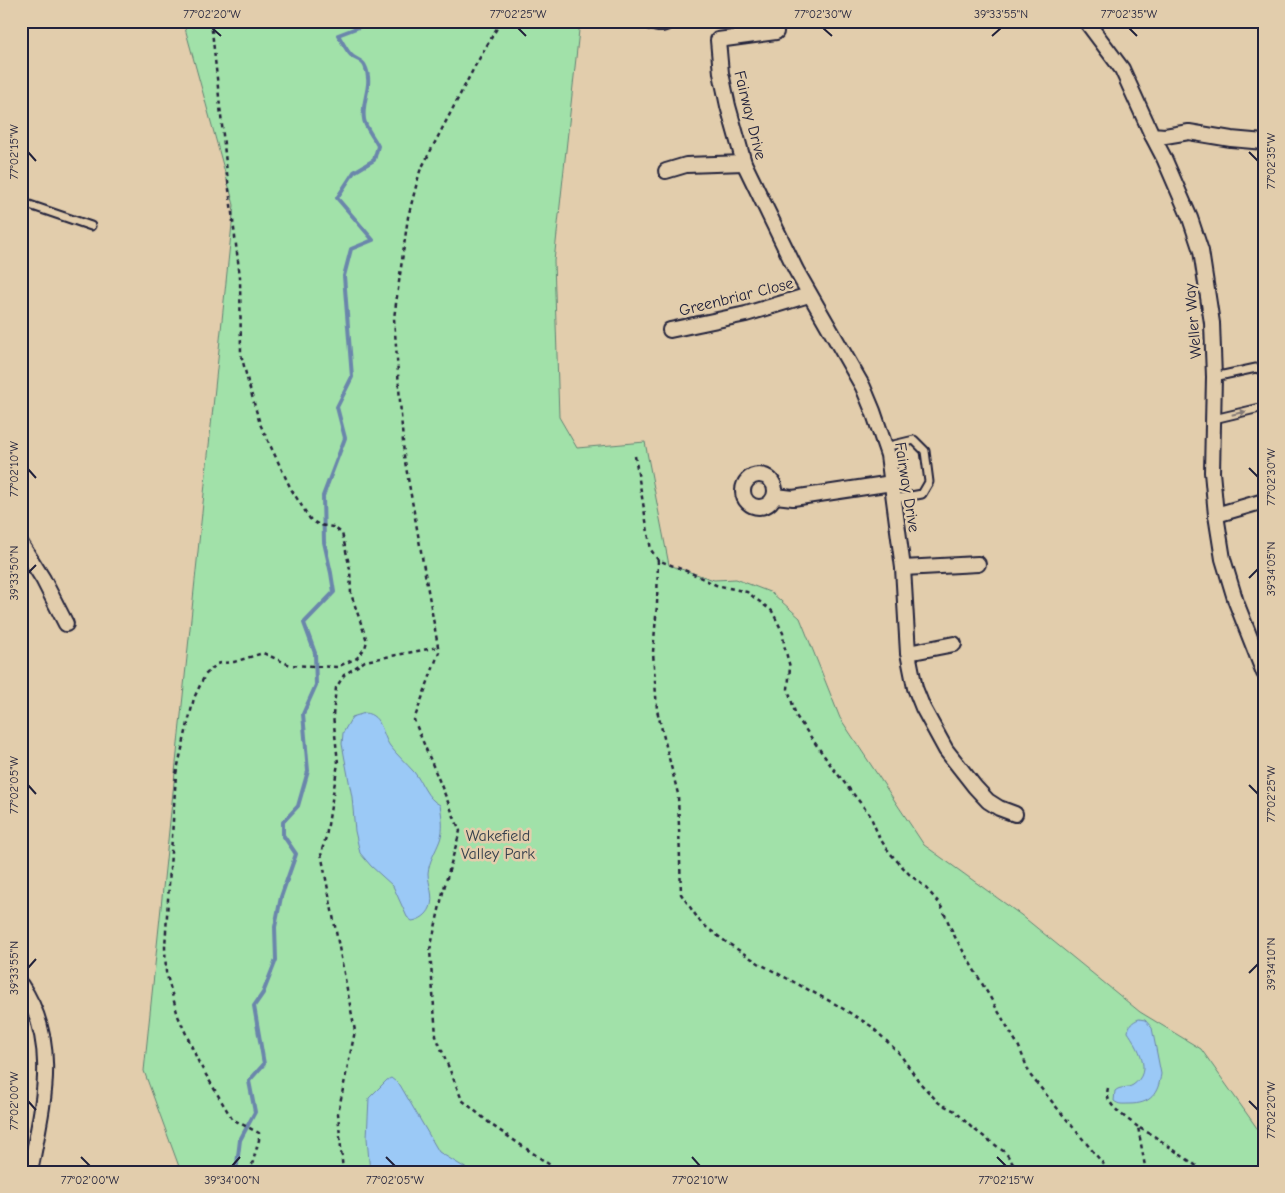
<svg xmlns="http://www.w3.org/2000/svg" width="1285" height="1193" viewBox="0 0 1285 1193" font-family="'Comic Neue',sans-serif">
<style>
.green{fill:#a1e1a9;stroke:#628272}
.water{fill:#9bc9f6;stroke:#6b86ab}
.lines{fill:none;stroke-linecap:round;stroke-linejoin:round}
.stream{stroke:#6b86ab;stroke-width:4}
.lane-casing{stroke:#22223b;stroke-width:11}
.street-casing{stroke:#22223b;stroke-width:18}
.path{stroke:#22223b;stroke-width:2.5;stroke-dasharray:4 4;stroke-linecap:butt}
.lane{stroke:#e2cdac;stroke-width:7}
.street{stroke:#e2cdac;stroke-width:14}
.oneway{fill:#827874}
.ticks{fill:none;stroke:#22223b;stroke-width:2}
.labels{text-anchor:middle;stroke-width:5;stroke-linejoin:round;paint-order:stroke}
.street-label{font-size:16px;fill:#22223b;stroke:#e2cdac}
.park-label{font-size:16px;fill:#353f4c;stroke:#e2cdac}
.neatline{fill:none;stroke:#22223b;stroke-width:2}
.ticks-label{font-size:12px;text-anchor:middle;fill:#22223b}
</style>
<rect width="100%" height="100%" fill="#e2cdac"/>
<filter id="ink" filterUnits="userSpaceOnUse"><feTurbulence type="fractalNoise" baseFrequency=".02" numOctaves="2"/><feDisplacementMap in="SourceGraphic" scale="10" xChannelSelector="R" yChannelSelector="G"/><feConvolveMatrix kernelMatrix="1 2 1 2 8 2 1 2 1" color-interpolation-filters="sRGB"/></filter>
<g filter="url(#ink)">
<!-- green -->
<path class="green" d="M 183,21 L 580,21 L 554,261 L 559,417 L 577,448 L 645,442 L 669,565 L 714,580 L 736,579 L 772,593 L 800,618 L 840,718 L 924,845 L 1021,915 L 1140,1012 L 1201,1049 L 1264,1138 L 1264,1172 L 181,1172 L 144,1071 L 234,205 Z"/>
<!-- water -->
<g class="water">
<path d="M 365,713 C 382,715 382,735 390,746 C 397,755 406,763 414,772 C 423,783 426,798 440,805 C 442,817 444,829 440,840 C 436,851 429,861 428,873 C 428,884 435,897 430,908 C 427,915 420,920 412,921 L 407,917 L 393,886 L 371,866 L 360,853 L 355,831 L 352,797 L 342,744 L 343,733 L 352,717 Z"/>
<path d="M 1139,1019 L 1145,1020 L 1152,1028 L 1161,1074 C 1158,1094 1151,1104 1129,1104 C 1123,1104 1119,1105 1114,1101 L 1115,1091 C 1120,1086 1127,1089 1133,1085 C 1154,1071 1137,1046 1128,1032 C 1129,1025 1132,1022 1139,1019 Z"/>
<path d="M 391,1078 L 400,1085 L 439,1152 L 472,1172 L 370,1172 L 367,1138 L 369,1098 L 387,1080 Z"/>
</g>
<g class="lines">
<!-- stream -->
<path class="stream" d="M 236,1172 L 240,1140 L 255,1112 L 249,1081 L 264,1064 L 254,1006 L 263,993 L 276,960 L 275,927 L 281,897 L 296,854 L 283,835 L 283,822 L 298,806 L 308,771 L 303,714 L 316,685 L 315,653 L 304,623 L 334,592 L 331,573 L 324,542 L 323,496 L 345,438 L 337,407 L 352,377 L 344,276 L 351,249 L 373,240 L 337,198 L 354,172 L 374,160 L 378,146 C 375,139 364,126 364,119 C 361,100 374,85 365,66 C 362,59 355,60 351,55 C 346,50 342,41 338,35 L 359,27 L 364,21"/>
<defs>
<g id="lane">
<path d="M 21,202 L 91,226"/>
<path d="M 1214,377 L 1256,368 L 1264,371"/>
<path d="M 1214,419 L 1264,407"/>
<path d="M 885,447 L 914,440 L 925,451 L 929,482 L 922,494 L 894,499"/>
</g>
<g id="street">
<path d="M 648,21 C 655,24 661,26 669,21"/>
<path d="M 1086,21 L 1122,69 L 1152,135 L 1165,136 L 1189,132 L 1231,139 L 1264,142"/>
<path d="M 776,32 L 718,40 L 721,73 L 728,106 L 744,163 L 796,270 L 863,387 L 873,411 L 888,455 L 903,568 L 908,653 L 915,688 L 923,708 L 946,750 L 975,787 L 988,801 L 999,808 L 1015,814"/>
<path d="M 1152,135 L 1164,158 L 1190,218 L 1201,251 L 1212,323 L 1214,377 L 1212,472 L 1216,515 L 1223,559 L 1236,602 L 1264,673"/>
<path d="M 666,171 L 686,165 L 744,163"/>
<path d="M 670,330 L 746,314 L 809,295"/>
<circle cx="759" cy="491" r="16"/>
<path d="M 776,496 L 793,498 L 892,483"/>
<path d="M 1216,515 L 1264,501"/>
<path d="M 21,544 L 43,579 L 66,624"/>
<path d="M 903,568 L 978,564"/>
<path d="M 908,653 L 954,644"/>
<path d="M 21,985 C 61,1044 42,1107 30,1172"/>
</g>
</defs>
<!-- lane casing -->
<use href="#lane" class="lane-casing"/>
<!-- street casing -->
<use href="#street" class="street-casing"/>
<!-- path -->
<g class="path">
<path d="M 211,21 L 227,173 L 240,277 L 241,354 L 248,382 L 260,424 L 291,489 L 310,519 L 319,525 L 333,527 L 342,533 L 350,569 L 351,594 L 367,641 L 365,648 L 357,658 L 337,667 L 290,665 L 263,653 L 234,662 L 221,663 L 217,664 L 205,675 L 194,698 L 176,774 L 165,947 L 166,972 L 178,1016 L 199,1063 L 232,1119 L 259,1133 L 259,1140 L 250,1172"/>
<path d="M 499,21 L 497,28 L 475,66 L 420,171 L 408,217 L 394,318 L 404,456 L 439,652 L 414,720 L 460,831 L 443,892 L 430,950 L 436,1036 L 462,1100 L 493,1126 L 559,1171 L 570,1172"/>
<path d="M 635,456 L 651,550 L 658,560 L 689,572 L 716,585 L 747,592 L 772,611 L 783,633 L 784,645 L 790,667 L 788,689 L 796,716 L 832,767 L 870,815 L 879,837 L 889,852 L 909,874 L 924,886 L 940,904 L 955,937 L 1019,1047 L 1030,1075 L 1110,1172"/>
<path d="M 658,560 L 657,605 L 653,652 L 657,710 L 678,794 L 681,894 L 701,923 L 726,942 L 760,964 L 837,1005 L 871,1026 L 899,1053 L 920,1083 L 939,1103 L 955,1111 L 971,1127 L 1006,1153 L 1018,1172"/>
<path d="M 1108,1088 C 1103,1105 1127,1118 1138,1127"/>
<path d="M 343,1172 L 338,1113 L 355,1031 L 321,853 L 326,837 L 338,763 L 333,715 L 336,688 L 344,675 L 365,661 L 438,647"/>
<path d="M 1146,1172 L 1138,1127 L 1154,1136 L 1205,1172"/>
</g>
<!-- lane -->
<use href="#lane" class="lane"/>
<!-- street -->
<use href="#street" class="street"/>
</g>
<!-- one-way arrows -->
<defs><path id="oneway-solid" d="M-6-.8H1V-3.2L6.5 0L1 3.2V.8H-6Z" transform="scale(1.25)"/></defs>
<use class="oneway" href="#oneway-solid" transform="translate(1239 413) rotate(-13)"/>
</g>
<!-- ticks -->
<path class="ticks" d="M 212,28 L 221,36M 518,28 L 526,36M 823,28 L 832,36M 1129,28 L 1137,36M 992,36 L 1001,28M 28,152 L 36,161M 1249,152 L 1258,161M 1249,468 L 1258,477M 28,469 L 36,478M 28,573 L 36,565M 1249,578 L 1258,569M 28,785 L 36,794M 1249,785 L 1258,794M 28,968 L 36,959M 1249,973 L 1258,964M 28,1101 L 36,1110M 1249,1101 L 1258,1110M 81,1157 L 90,1166M 386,1157 L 395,1166M 692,1157 L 700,1166M 997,1157 L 1006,1166M 232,1166 L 240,1157"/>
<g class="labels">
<!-- street labels -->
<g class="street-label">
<text transform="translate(751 115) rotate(76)" y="6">Fairway Drive</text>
<text transform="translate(736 296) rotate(-14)" y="6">Greenbriar Close</text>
<text transform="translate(1192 321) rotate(-95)" y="6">Weller Way</text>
<text transform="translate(908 487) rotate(81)" y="6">Fairway Drive</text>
</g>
<!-- park labels -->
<g class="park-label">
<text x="498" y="841">Wakefield<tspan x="498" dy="18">Valley Park</tspan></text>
</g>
</g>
<!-- margin -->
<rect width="1285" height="1193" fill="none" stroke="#e2cdac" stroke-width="55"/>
<rect x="28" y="28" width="1230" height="1138" class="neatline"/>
<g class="ticks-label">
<text x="212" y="18">77°02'20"W</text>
<text x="518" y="18">77°02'25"W</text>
<text x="823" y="18">77°02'30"W</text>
<text x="1001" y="18">39°33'55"N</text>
<text x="1129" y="18">77°02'35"W</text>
<text transform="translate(14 152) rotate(-90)" y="4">77°02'15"W</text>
<text transform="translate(1271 161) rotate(-90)" y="4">77°02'35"W</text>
<text transform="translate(14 469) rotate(-90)" y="4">77°02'10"W</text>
<text transform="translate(1271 477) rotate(-90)" y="4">77°02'30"W</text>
<text transform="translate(1271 569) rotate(-90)" y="4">39°34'05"N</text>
<text transform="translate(14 573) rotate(-90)" y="4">39°33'50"N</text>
<text transform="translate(14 785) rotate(-90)" y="4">77°02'05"W</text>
<text transform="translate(1271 794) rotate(-90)" y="4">77°02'25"W</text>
<text transform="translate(1271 964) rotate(-90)" y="4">39°34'10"N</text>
<text transform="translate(14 968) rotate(-90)" y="4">39°33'55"N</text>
<text transform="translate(14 1101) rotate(-90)" y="4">77°02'00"W</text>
<text transform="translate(1271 1110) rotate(-90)" y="4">77°02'20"W</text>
<text x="90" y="1184">77°02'00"W</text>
<text x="232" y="1184">39°34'00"N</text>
<text x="395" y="1184">77°02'05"W</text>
<text x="700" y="1184">77°02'10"W</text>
<text x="1006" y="1184">77°02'15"W</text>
</g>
</svg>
